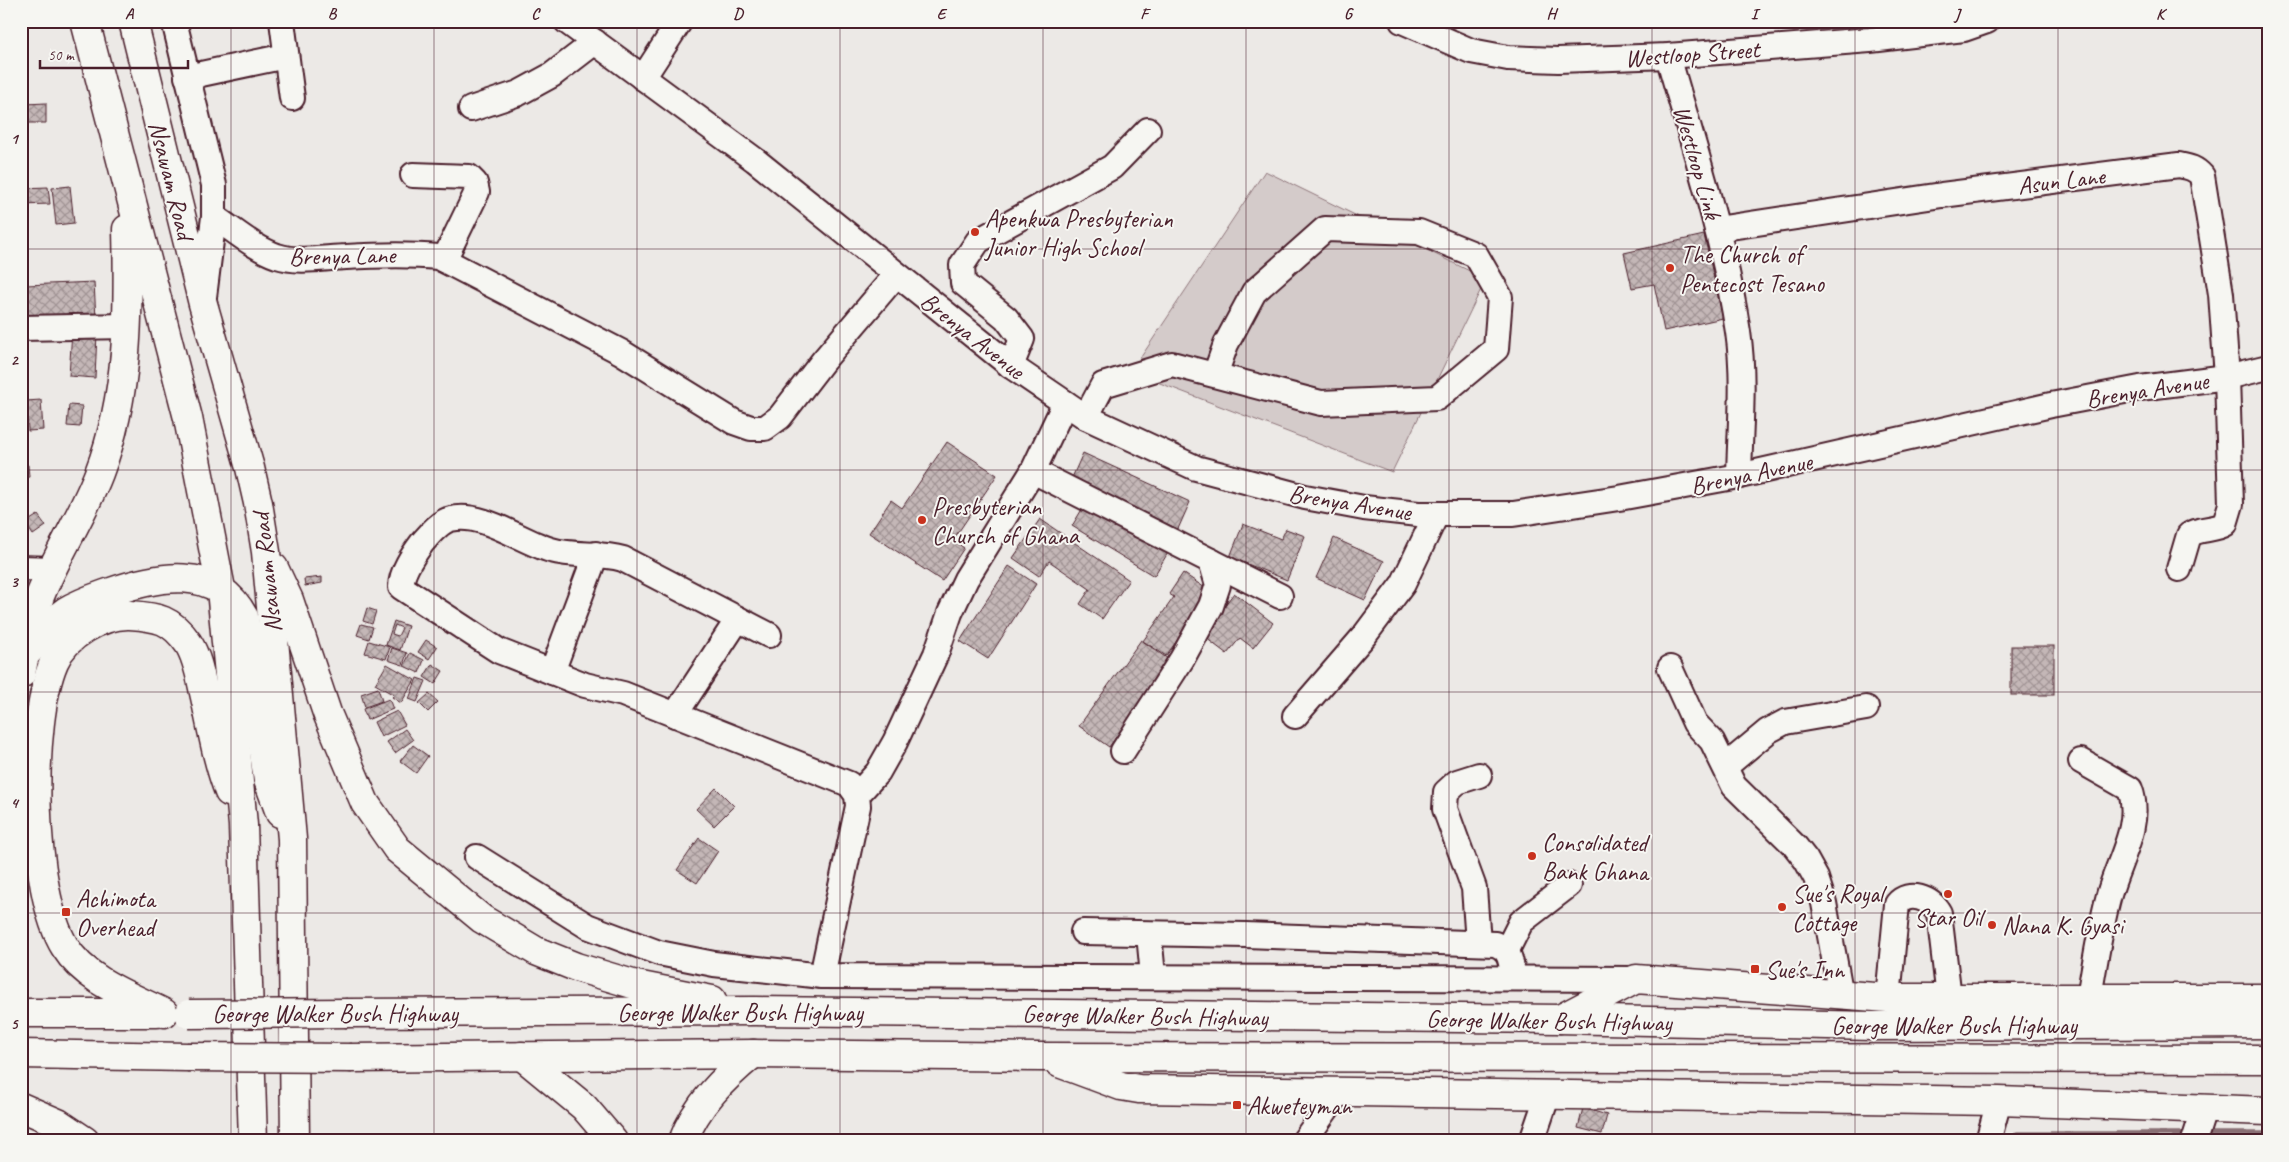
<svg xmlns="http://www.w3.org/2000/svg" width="2289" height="1162" viewBox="0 0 2289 1162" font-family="Caveat,sans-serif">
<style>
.garden{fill:#d4cbca;stroke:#8f757a}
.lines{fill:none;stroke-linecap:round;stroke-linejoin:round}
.stream{stroke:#886e73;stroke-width:5.5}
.building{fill:url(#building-cross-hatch);stroke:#4a1f2b;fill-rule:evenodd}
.minor-casing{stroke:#4a1f2b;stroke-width:28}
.highway-casing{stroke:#4a1f2b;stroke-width:31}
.minor{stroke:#f6f6f2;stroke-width:24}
.highway{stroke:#f6f6f2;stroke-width:28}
.highway-bridge-casing{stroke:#4a1f2b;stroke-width:31;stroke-linecap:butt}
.highway-bridge{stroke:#f6f6f2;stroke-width:28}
.grid{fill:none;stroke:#4a1f2b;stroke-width:1;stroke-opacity:0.55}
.poi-dot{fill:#c8321e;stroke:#f6f6f2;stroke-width:2}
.labels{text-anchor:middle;stroke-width:4;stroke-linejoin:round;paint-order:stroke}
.street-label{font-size:25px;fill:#4a1f2b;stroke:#f6f6f2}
.poi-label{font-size:25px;fill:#4a1f2b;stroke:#f6f6f2;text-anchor:start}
.neatline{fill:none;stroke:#4a1f2b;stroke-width:2}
.grid-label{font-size:16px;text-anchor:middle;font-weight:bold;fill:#4a1f2b}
</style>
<defs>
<pattern id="building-cross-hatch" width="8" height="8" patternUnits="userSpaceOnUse" patternTransform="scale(1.25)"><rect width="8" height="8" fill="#c4b7b7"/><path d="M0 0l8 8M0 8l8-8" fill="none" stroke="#a19495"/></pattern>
</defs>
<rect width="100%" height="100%" fill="#ece9e6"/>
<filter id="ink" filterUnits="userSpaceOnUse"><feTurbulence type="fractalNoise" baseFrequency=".02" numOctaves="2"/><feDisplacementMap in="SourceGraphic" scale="10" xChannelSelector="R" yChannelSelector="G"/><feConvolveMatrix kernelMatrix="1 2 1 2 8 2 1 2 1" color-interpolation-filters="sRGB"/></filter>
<g filter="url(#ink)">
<!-- garden -->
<path class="garden" d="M 1265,171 L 1486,279 L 1392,472 L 1131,372 Z"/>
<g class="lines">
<!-- stream -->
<g class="stream">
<path d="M 2202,1134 L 2268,1134"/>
<path d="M 1960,1137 L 1960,1141"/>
<path d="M 2014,1141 L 2017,1134 L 2191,1134"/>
</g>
</g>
<!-- building -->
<g class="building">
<path d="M 46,103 L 46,123 L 27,123 L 26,104 Z"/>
<path d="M 70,186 L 74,223 L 56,225 L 52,188 Z"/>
<path d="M 48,187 L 50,204 L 21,205 L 21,188 Z"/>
<path d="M 1704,235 L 1723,318 L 1664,331 L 1654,284 L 1632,288 L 1624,253 Z"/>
<path d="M 94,282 L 96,319 L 28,323 L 26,285 Z"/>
<rect x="21" y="294" width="4" height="26"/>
<path d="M 72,331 L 97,333 L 95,378 L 69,376 Z"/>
<path d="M 41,400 L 43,430 L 28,431 L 26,401 Z"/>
<path d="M 69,405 L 82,406 L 80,427 L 67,426 Z"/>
<path d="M 947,442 L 997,475 L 953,540 L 964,548 L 942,581 L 869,533 L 891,500 L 902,508 Z"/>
<path d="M 1083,453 L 1190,502 L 1178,529 L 1071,480 Z"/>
<path d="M 21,465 L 28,465 L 29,477 L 21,478 Z"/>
<path d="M 1087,501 L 1169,551 L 1154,576 L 1072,526 Z"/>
<path d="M 38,515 L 46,526 L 33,535 L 25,523 Z"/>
<path d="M 1040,519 L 1129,580 L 1102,619 L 1080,604 L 1090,589 L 1049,561 L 1039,576 L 1013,558 Z"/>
<path d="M 1243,524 L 1281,539 L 1286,529 L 1305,536 L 1287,580 L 1230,557 Z"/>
<path d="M 1334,538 L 1384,561 L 1365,600 L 1316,578 Z"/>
<path d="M 1009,566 L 1036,584 L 988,659 L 960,641 Z"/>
<path d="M 1183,573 L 1211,592 L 1166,656 L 1143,641 L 1174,597 L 1169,594 Z"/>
<path d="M 322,577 L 322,583 L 305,586 L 304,579 Z"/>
<path d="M 1234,593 L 1273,623 L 1253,648 L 1240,638 L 1227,654 L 1202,635 Z"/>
<path d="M 367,608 L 376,611 L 372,624 L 363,621 Z"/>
<path d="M 394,621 L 408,626 L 400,650 L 386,645 ZM 395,625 L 402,628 L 398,636 L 392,634 Z"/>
<path d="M 361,624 L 373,627 L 369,639 L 357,635 Z"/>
<path d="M 426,640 L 437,647 L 429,659 L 418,652 Z"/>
<path d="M 1141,640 L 1171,661 L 1109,747 L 1079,726 Z"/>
<path d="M 369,641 L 390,647 L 386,659 L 365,653 Z"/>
<rect x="2011" y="646" width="43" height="49"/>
<path d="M 392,648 L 407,653 L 403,665 L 388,660 Z"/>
<path d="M 410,653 L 424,660 L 419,673 L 404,666 Z"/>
<path d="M 387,664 L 415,680 L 401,703 L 392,697 L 394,695 L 375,684 Z"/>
<path d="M 432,664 L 443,671 L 435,684 L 424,677 Z"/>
<path d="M 417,678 L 426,681 L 417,702 L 409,699 Z"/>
<path d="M 378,688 L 382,701 L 365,707 L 361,694 Z"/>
<path d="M 429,694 L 438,702 L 428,712 L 419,703 Z"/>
<path d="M 389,699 L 393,709 L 367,720 L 363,709 Z"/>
<path d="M 397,711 L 405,725 L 381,737 L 374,722 Z"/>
<path d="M 405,729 L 413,740 L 395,753 L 387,742 Z"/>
<path d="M 413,745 L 428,756 L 416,773 L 400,761 Z"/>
<path d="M 716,788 L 734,806 L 714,826 L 696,809 Z"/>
<path d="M 699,838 L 718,851 L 697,883 L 677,870 Z"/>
<path d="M 1583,1108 L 1607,1115 L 1602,1134 L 1578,1128 Z"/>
</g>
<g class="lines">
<defs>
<g id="minor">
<path d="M 174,21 L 214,185 L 214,217 L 204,297"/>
<path d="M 282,21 L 292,98"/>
<path d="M 566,21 L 755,160 L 1011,366 L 1086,417 L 1196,468 L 1305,497 L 1364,508 L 1418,514 L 1513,514 L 1619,498 L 1739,476 L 2051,405 L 2140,388 L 2227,377 L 2268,367"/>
<path d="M 1402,21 L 1471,51 L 1508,58 L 1558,60 L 1668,56 L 1870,40 L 1964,29 L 1987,21"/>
<path d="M 1668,56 C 1694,147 1724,239 1738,332 C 1745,379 1740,429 1739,476"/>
<path d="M 187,77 L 286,56"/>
<path d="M 643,78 L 680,21"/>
<path d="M 471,109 L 519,93 L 552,75 L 595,42"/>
<path d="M 413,175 L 469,177 L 475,183 L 477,192 L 444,260"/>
<path d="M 214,217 C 234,230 254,248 277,256 C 299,263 322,258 346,257 C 377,255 407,254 438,257 L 621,352 L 734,422 L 751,428 L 765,428 L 780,417 L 823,361 L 896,275"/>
<path d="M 1717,229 L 1942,195 L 2179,165 C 2189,167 2195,168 2202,176 L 2221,294 L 2227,377 L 2231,504 L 2225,524 C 2214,531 2200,527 2189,535 L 2179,569"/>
<path d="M 21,328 L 127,326"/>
<path d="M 1011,366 L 1022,339 L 1006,318 L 963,283 L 962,265 L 978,241 L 1112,167 L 1148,130"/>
<path d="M 1086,417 L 1103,385 L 1172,364 L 1321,403 L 1437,398 L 1496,349 L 1500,297 L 1476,255 L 1419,232 L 1325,229 L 1254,292 L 1226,344 L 1215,375"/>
<path d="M 1033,471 L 1280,596"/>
<path d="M 21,568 L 53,569"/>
<path d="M 769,635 L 623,559 C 600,552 575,557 551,550 C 522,542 482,511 451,519 C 440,521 429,535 422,543 C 413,555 401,572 401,587 L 404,589 L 499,651 L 585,685 L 623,694 L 849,784 L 857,795 L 858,806 L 822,976"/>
<path d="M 1670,668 L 1695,723 L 1712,741 L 1734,786 L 1795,846 L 1806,860 L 1816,878 L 1824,903 L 1841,996"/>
<path d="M 552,672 L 596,554"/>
<path d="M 675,715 L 738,619"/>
<path d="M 1295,716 L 1364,636 L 1403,584 L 1436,515"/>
<path d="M 1123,751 L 1182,659 L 1211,606 L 1218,585 L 1211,561"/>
<path d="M 2081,761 L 2130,789 C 2143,824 2118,861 2109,895 C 2100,928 2095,963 2089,997"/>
<path d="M 1726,766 L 1768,731 L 1785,722 L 1866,708"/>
<path d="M 857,795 L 878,772 L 895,742 L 936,654 L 950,613 L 966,579 L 1033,471 L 1065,403"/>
<path d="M 477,857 L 587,926 L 659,953 L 714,964 L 822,976 L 1636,979"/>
<path d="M 1083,932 L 1246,935 L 1495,944 C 1512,950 1510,962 1514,977"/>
<path d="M 1149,934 L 1153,976"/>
<path d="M 1478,943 L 1474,888 L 1445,809 L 1446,792 L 1457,782 L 1479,775"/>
<path d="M 1507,950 L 1521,922 L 1569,885"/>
<path d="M 1888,998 L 1897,904 C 1909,890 1931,898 1939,913 L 1949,998"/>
<path d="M 1304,1141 L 1338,1093"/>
<path d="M 1532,1141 L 1548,1094"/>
<path d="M 1988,1141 L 1999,1101"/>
<path d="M 2194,1141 L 2204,1110"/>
</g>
<g id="highway">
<path d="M 85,21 L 188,418 L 221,589 L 243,825 L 253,1141"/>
<path d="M 133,21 L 203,304 L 250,468 L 258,503 L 266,552 L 292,839 L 295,1141"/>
<path d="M 274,568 L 289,600 L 327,713 L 365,803 L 397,849 L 482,919 L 536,951 L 576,967 L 636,985 L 712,1000"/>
<path d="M 27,653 C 38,641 53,620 66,611 C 79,603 94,598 108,593 C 156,576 216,563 244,617 L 268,780 L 280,813"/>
<path d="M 21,674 C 26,648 31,620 40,596 C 57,554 83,515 99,473 C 129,395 129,312 127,229"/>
<path d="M 21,1013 L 157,1013"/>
<path d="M 164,1013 C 130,996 86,981 65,947 C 30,891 28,722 54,662 C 65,636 102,614 130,615 C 158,617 171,619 188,643 C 198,658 201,680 205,697 C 212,729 217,761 229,792"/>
<path d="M 348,1013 L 755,1011 L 1559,1019 L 1872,1026 L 2268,1024"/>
<path d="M 1560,1019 L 1636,979 L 1888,998 L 2268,998"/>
<path d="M 21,1054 L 187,1057"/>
<path d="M 522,1056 L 584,1107 L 613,1141"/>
<path d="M 352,1058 L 753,1054 L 1041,1057 L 2268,1059"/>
<path d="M 1059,1063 L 1121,1086 L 1139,1089 L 1999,1101 L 2268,1111"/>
<path d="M 21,1107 L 58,1123 L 85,1141"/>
<path d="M 683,1141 C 696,1105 725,1077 753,1054"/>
</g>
</defs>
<!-- minor casing -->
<use href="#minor" class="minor-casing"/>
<!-- highway casing -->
<use href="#highway" class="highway-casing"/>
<!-- minor -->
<use href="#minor" class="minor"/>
<!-- highway -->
<use href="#highway" class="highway"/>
<defs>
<g id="highway-bridge">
<path d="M 189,1014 L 348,1013"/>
<path d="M 187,1057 L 352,1058"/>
</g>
</defs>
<!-- highway-bridge casing -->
<use href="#highway-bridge" class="highway-bridge-casing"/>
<!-- highway-bridge -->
<use href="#highway-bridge" class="highway-bridge"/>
</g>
</g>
<!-- grid -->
<path class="grid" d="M 231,21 L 231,1141M 434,21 L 434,1141M 637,21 L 637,1141M 840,21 L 840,1141M 1043,21 L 1043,1141M 1246,21 L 1246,1141M 1449,21 L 1449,1141M 1652,21 L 1652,1141M 1855,21 L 1855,1141M 2058,21 L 2058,1141M 21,249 L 2268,249M 21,470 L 2268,470M 21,692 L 2268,692M 21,913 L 2268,913"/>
<!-- markers -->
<g class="poi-dot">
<circle cx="975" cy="232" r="5"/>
<circle cx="1670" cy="268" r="5"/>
<circle cx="922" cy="520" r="5"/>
<circle cx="1532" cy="856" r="5"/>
<circle cx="1948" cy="894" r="5"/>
<circle cx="1782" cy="907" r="5"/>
<rect x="61" y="907" width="10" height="10" rx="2.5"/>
<circle cx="1992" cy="925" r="5"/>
<rect x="1750" y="964" width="10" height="10" rx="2.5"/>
<rect x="1232" y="1100" width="10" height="10" rx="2.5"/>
</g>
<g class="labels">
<!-- street labels -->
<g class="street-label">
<text transform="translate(1692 53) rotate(-4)" y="9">Westloop Street</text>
<text transform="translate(1698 162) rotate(74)" y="9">Westloop Link</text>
<text transform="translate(172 180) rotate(76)" y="9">Nsawam Road</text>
<text transform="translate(2061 180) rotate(-7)" y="9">Asun Lane</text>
<text transform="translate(342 255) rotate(-1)" y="9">Brenya Lane</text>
<text transform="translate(973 335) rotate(38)" y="9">Brenya Avenue</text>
<text transform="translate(2147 389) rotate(-9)" y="9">Brenya Avenue</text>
<text transform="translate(1751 473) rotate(-12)" y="9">Brenya Avenue</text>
<text transform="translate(1350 502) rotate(9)" y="9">Brenya Avenue</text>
<text transform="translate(266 573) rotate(-96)" y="9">Nsawam Road</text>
<text x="740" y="1021">George Walker Bush Highway</text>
<text x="335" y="1022">George Walker Bush Highway</text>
<text transform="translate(1145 1015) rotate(1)" y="9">George Walker Bush Highway</text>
<text transform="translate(1549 1020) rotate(1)" y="9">George Walker Bush Highway</text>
<text x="1954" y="1034">George Walker Bush Highway</text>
</g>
<!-- poi labels -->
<g class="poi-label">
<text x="985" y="227">Apenkwa Presbyterian<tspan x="985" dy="29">Junior High School</tspan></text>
<text x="1680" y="263">The Church of<tspan x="1680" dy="29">Pentecost Tesano</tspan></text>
<text x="932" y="515">Presbyterian<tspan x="932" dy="29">Church of Ghana</tspan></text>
<text x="1542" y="851">Consolidated<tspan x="1542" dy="29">Bank Ghana</tspan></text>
<text x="1792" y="902">Sue's Royal<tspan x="1792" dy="29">Cottage</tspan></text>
<text x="76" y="907">Achimota<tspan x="76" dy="29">Overhead</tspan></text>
<text x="1948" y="926" text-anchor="middle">Star Oil</text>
<text x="2002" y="934">Nana K. Gyasi</text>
<text x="1765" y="978">Sue's Inn</text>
<text x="1247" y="1114">Akweteyman</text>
</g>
</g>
<!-- margin -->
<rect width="2289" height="1162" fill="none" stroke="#f6f6f2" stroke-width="55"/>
<!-- scale -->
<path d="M40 60v8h148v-8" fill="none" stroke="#4a1f2b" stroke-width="2.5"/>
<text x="48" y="60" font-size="15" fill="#4a1f2b" stroke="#f6f6f2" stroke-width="4" paint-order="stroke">50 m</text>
<rect x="28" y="28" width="2234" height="1106" class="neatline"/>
<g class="grid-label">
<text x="129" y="19">A</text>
<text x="332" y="19">B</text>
<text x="535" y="19">C</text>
<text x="738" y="19">D</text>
<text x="941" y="19">E</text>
<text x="1144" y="19">F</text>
<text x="1348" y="19">G</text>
<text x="1551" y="19">H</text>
<text x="1754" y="19">I</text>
<text x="1957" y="19">J</text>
<text x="2160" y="19">K</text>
<text x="14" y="144">1</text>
<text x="14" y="365">2</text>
<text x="14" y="587">3</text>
<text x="14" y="808">4</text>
<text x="14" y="1029">5</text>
</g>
</svg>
